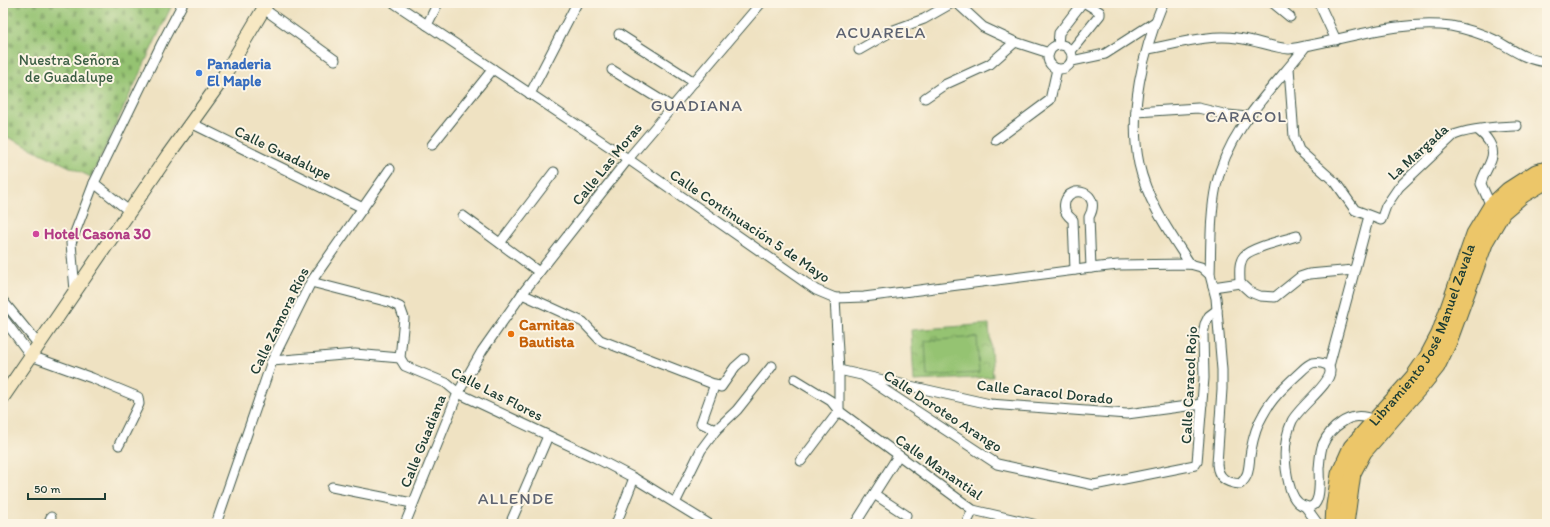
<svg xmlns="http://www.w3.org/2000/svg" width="1550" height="527" viewBox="0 0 1550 527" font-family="Itim,sans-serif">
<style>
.cemetery{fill:url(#cemetery-stones);stroke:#5a8053}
.park{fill:url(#park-crowns);stroke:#5a8053}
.garden{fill:#95c372;stroke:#5a8053}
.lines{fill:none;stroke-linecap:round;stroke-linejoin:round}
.minor-casing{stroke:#3e5649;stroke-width:11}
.secondary-casing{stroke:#3e5649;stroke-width:15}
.primary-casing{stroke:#3e5649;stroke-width:17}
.minor{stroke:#fff;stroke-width:9}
.secondary{stroke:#f7e8c3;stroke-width:13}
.primary{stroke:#ecc669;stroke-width:15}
.shop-dot{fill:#3f7fe0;stroke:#fcf5e5;stroke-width:1.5}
.hotel-dot{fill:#d1479c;stroke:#fcf5e5;stroke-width:1.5}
.food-dot{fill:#e8710a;stroke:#fcf5e5;stroke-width:1.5}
.labels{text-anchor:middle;stroke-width:4;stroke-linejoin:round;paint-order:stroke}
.park-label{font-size:15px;fill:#3c5e44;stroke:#fcf5e5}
.shop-label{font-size:15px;font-weight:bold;fill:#366cbe;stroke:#fcf5e5;text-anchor:start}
.street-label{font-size:15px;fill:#1f3d34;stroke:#fcf5e5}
.hotel-label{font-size:15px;font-weight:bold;fill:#b23c85;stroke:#fcf5e5;text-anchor:start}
.food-label{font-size:15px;font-weight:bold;fill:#c56008;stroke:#fcf5e5;text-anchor:start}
.quarter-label{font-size:17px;letter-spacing:1px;fill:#5d6371;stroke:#fcf5e5}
</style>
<defs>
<pattern id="cemetery-stones" width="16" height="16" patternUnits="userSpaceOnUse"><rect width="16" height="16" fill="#95c372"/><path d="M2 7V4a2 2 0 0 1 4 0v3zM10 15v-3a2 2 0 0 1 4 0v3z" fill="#79a05e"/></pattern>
<pattern id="park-crowns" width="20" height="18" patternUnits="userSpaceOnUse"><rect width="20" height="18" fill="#95c372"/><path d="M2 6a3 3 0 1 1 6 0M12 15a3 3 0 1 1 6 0" fill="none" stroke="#79a05e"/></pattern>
</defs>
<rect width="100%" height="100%" fill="#fcf5e5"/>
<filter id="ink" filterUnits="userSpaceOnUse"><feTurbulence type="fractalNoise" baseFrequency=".025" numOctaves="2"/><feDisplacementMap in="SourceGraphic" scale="8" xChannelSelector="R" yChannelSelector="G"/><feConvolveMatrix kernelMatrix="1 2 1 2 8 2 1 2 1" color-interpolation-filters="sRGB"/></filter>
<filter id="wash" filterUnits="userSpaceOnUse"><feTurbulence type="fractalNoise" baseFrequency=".012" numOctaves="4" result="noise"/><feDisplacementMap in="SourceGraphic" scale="16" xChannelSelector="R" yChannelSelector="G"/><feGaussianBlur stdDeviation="0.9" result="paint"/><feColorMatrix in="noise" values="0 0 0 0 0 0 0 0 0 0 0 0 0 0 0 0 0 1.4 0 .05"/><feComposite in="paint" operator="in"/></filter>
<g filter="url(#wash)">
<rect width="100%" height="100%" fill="#efe2c2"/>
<!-- cemetery -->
<path class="cemetery" d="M 3,3 L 168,3 L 172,5 L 91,177 L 3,135 Z"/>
<!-- park -->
<path class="park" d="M 989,324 L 993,377 L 914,381 L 911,330 Z"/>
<!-- garden -->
<path class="garden" d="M 977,337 L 979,373 L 927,376 L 925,341 Z"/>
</g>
<g filter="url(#ink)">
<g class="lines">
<defs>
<g id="minor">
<path d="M 394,3 L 628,159 L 816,290 L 835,298 L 864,297 L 1091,268 L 1118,265 L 1190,264 L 1201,267 L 1210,275 L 1216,298 L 1222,370 L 1222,389 L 1217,464 C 1218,478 1226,483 1240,484 C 1251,475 1248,464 1251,450 C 1253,439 1257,425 1263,415 C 1271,399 1284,387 1297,375 C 1309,364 1312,358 1329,366 C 1329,368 1330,369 1330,371 C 1331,384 1299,407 1292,421 C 1283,441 1284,464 1289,484 C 1291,493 1295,503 1304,506 C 1323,513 1319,478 1319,468 C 1320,460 1320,451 1323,444 C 1327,435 1333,428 1341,423 C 1352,415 1362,415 1375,420"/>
<path d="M 955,3 L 958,4 L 983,27 L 1015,42 L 1049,53"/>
<path d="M 1163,3 C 1143,51 1128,112 1139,164 C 1147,201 1170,233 1190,264"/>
<path d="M 1273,3 L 1290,17"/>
<path d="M 1319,3 L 1336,40"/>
<path d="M 264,9 L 335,60"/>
<path d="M 427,25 L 438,3"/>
<path d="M 619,34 L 694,82"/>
<circle cx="1060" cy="57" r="12"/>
<path d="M 1058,45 L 1059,33 L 1082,3"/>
<path d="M 1148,49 C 1177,44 1208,34 1237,38 C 1255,40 1271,47 1289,49 C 1342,41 1396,19 1451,26 C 1467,29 1483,34 1497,41 C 1513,50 1528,61 1547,62"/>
<path d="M 859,50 L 894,30 L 924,19 L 952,3"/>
<path d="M 1071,51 L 1100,15 L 1100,12 L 1085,3"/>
<path d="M 1072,61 L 1105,54 L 1155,22"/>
<path d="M 1289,68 L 1294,137 L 1299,150 L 1336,183 L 1355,210 L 1381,220 L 1386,206 L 1399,187 L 1454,135 C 1473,128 1497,127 1517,126"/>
<path d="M 612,70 L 672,107"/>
<path d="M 530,94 L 577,3"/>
<path d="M 925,98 L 944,85 L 990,64 L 1015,42"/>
<path d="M 1136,112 L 1198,108 L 1228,115 L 1247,117"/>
<path d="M 191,123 L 363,208"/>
<path d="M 1478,130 C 1486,136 1495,147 1492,157 C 1490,166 1483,174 1481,184 L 1491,206"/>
<path d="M 996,140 L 1050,100 L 1057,69"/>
<path d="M 432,145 L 493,69"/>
<path d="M 94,183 L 129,211"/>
<path d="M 463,216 L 539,272"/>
<path d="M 500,243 L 554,172"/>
<path d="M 1075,270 L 1073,220 C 1067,215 1063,211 1065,202 C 1070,183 1103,192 1089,217 L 1091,268"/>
<path d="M 1210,275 C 1211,245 1210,215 1216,186 C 1228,129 1272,90 1306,46"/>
<path d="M 311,282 L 389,302 L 400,307 L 404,318 L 400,358 L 405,366 L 446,383 L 458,393 L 594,457 L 634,478 L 709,524"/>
<path d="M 1240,283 L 1250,292 L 1260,296 L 1275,297 L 1300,277 L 1309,274 L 1354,270"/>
<path d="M 1240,283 C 1240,274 1238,263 1244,256 C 1252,247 1285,240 1297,236"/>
<path d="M 1213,287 L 1240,283"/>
<path d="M 75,291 L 71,243 L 94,183 L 162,43 L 183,3"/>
<path d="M 522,294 L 583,322 L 600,340 L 721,387 L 735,367 L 744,359"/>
<path d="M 3,301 L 39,345"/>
<path d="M 3,318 L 31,356 L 92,378 L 138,397 L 139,404 L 119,445"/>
<path d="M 272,361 L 355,354 L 400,358"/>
<path d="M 1329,366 L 1369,216"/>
<path d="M 839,370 L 990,404 L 1127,414 L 1202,404"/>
<path d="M 865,377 L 997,464 L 1094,485 L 1195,465 L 1197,462 L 1204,378 L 1203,334 L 1205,324 L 1209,316 L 1217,310"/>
<path d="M 795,379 L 831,401 L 839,411 L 973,510 L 1033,524"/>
<path d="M 716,430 L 737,410 L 772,366"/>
<path d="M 801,461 L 839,411 L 839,370 L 835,298"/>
<path d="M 332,487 L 412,503"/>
<path d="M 874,494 L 906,515"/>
<path d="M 675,503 L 701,450 L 716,430 L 701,423 L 715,384"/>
<path d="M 1305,506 L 1318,524"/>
<path d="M 48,524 L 51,517"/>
<path d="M 216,524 L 272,361 L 311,282 L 390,169"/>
<path d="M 405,524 L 458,393 L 482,351 L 522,294 L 628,159 L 761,3"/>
<path d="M 510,524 L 548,436"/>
<path d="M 616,524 L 634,478"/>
<path d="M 855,524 L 898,456"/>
<path d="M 966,524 L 973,510"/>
</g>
<path id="secondary" d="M 3,397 L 168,155 L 219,84 L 267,3"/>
<g id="primary">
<path id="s1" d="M 1333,524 L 1334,506 L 1339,474 L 1351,447 L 1413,377 L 1428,355 L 1439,334 L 1474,234 L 1491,206 L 1508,190 L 1536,172 L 1547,169"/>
<path d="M 1346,524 L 1353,473 L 1364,452 L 1425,382 L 1437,367 L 1449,342 L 1486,241 L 1503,212 L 1523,195 L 1547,181"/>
</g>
</defs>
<!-- minor casing -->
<use href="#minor" class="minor-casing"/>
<!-- secondary casing -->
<use href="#secondary" class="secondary-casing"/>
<!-- primary casing -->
<use href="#primary" class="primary-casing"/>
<!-- minor -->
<use href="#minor" class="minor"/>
<!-- secondary -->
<use href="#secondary" class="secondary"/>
<!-- primary -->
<use href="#primary" class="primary"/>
</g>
</g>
<!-- markers -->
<circle class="shop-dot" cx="199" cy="73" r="4"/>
<circle class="hotel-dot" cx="36" cy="234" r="4"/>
<circle class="food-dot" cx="511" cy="334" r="4"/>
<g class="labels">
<!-- park labels -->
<g class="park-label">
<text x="69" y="65">Nuestra Señora<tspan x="69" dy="17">de Guadalupe</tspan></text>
</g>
<!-- shop labels -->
<g class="shop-label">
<text x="207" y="69">Panaderia<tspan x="207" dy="17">El Maple</tspan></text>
</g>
<!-- street labels -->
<g class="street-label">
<text transform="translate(1418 152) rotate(-42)" y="5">La Margada</text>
<text transform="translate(283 153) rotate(26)" y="5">Calle Guadalupe</text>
<text transform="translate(607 164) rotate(-51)" y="5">Calle Las Moras</text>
<text transform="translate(750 226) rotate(34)" y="5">Calle Continuación 5 de Mayo</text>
<text transform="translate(279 321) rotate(-64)" y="5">Calle Zamora Ríos</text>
<text dy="5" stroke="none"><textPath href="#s1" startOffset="215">Libramiento José Manuel Zavala</textPath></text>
<text transform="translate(1189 385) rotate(-87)" y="5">Calle Caracol Rojo</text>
<text transform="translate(1045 392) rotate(6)" y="5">Calle Caracol Dorado</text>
<text transform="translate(497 394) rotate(27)" y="5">Calle Las Flores</text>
<text transform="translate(943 411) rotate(33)" y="5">Calle Doroteo Arango</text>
<text transform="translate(423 441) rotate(-68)" y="5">Calle Guadiana</text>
<text transform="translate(939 467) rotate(35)" y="5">Calle Manantial</text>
</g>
<!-- hotel labels -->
<g class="hotel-label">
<text x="44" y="239">Hotel Casona 30</text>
</g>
<!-- food labels -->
<g class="food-label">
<text x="519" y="330">Carnitas<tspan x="519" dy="17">Bautista</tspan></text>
</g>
<!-- quarter labels -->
<g class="quarter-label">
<text x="881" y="38">ACUARELA</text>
<text x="697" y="111">GUADIANA</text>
<text x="1246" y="122">CARACOL</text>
<text x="516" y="504">ALLENDE</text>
</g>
</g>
<!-- margin -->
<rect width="1550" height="527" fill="none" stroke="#fcf5e5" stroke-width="16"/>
<!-- scale -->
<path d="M28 493v6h77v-6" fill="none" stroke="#1f3d34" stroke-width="2"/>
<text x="34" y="493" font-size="12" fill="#1f3d34" stroke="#fcf5e5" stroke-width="3" paint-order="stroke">50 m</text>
</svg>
